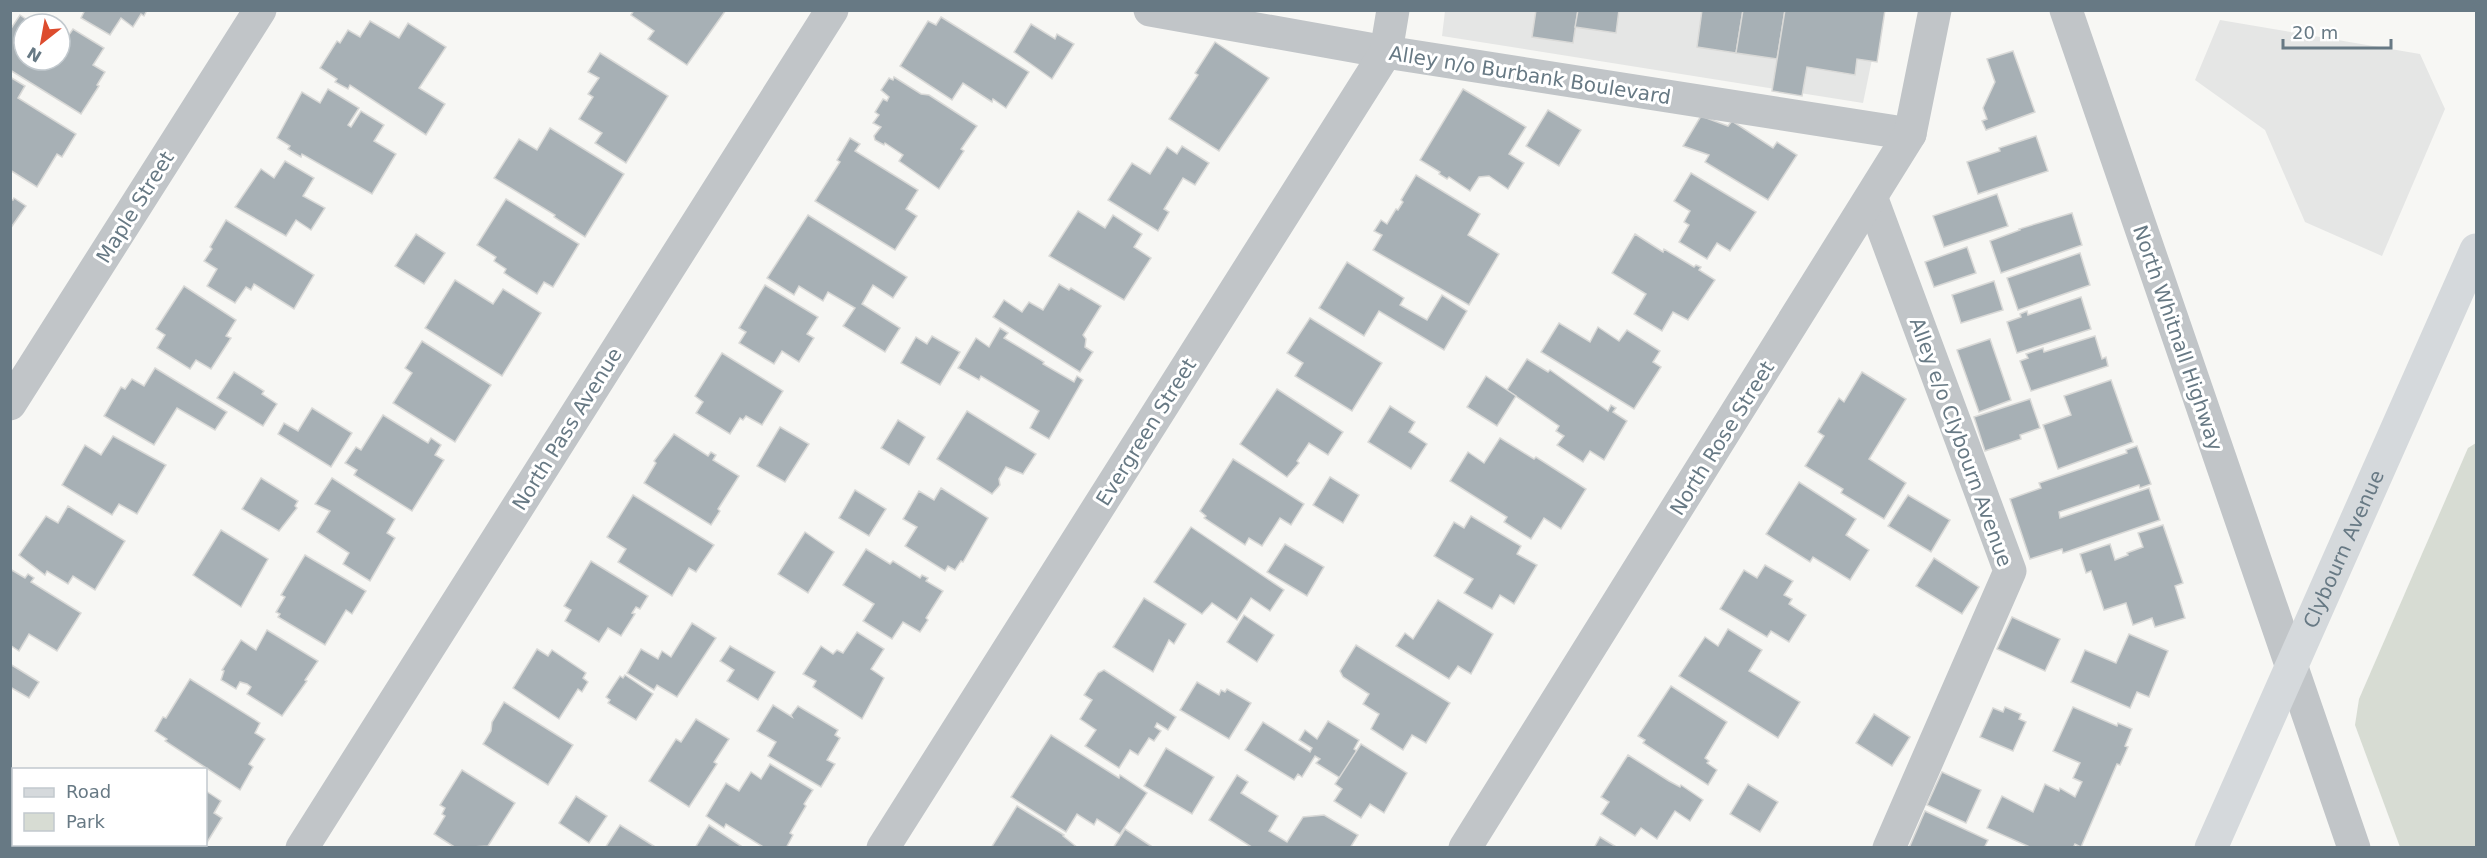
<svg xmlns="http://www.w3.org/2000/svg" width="2487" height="858" viewBox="0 0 2487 858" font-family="'DejaVu Sans',sans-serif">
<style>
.built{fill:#e5e6e5}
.green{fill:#d7dcd3}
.building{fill:#a7b0b5;stroke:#d9d9d7;stroke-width:1.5}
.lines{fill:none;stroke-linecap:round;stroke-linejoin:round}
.minor{stroke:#c1c5c8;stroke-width:33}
.major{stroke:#d5d9dc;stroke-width:33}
.labels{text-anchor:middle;stroke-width:6;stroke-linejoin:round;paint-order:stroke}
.street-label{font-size:20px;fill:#677984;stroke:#fff}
</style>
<rect width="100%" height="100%" fill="#f7f7f4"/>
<!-- built -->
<g class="built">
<path d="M 1445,11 L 1882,11 L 1863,103 L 1442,36 Z"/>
<path d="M 2220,20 L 2420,54 L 2445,109 L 2382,256 L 2305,222 L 2265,130 L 2195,80 Z"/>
</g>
<!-- green -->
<path class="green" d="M 2476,443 L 2476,847 L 2400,847 L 2355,725 L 2359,699 L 2468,448 Z"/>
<!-- building -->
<g class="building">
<path d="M 85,10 L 147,10 L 144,16 L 141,14 L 133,27 L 121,18 L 110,35 L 81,18 Z"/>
<path d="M 634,10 L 726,10 L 687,65 L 648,39 L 654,31 L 631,15 Z"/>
<path d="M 1536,10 L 1578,10 L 1573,43 L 1532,37 Z"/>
<path d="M 1578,10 L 1619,10 L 1616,33 L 1575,27 Z"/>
<path d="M 1702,10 L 1743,10 L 1736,53 L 1697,47 Z"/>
<path d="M 1743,10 L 1785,10 L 1777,59 L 1736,53 Z"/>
<path d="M 1785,10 L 1885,10 L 1877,62 L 1857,59 L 1855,75 L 1807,67 L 1802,96 L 1772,91 Z"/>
<path d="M 20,15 L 33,24 L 24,24 L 24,60 L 60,60 L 60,35 L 66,39 L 73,29 L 104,48 L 93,65 L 105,72 L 97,85 L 99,86 L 81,114 L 10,70 L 10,30 Z"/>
<path d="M 941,17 L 1029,72 L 1006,108 L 993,99 L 992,102 L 963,83 L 952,100 L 900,66 L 928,21 L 936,25 Z"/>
<path d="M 370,21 L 399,38 L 408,23 L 446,47 L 419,88 L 445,104 L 426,135 L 350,85 L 348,89 L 335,82 L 337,79 L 320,68 L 337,41 L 340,43 L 348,30 L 360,37 Z"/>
<path d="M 1031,24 L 1055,39 L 1057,34 L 1074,44 L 1052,79 L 1014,52 Z"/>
<path d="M 1215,42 L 1269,78 L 1219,151 L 1169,119 L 1198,75 L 1195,73 Z"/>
<path d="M 2013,51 L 2035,112 L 1986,130 L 1982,121 L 1987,119 L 1983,108 L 1995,82 L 1987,59 Z"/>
<path d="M 600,53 L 668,96 L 626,163 L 595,143 L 602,133 L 579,119 L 593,97 L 588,94 L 599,78 L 588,72 Z"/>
<path d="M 10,77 L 25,86 L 18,98 L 76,134 L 62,157 L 57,154 L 37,187 L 10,170 Z"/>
<path d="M 894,77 L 921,94 L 929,95 L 977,126 L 961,149 L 964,151 L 939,189 L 899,161 L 903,155 L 885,143 L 884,145 L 875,140 L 874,136 L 881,127 L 873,123 L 879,115 L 875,112 L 883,99 L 887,101 L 889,97 L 881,90 L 889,78 L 893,80 Z"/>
<path d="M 328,89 L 359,108 L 348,125 L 351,127 L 361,111 L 384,125 L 374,141 L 396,154 L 372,194 L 302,154 L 301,157 L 288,149 L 290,146 L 277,138 L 302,92 L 320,103 Z"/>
<path d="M 1463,89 L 1526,127 L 1509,154 L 1524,163 L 1508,189 L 1489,176 L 1479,177 L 1470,191 L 1449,177 L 1447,179 L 1439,174 L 1440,172 L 1420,160 Z"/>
<path d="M 1548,110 L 1581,130 L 1559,166 L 1526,146 Z"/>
<path d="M 1701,116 L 1728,126 L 1732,121 L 1773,148 L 1777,142 L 1797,155 L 1768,200 L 1705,162 L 1709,155 L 1683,146 Z"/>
<path d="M 550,128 L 624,174 L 585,237 L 554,217 L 555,215 L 494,178 L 519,139 L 537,150 Z"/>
<path d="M 2036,136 L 2048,171 L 1978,194 L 1967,162 L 2000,151 L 1999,148 Z"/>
<path d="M 850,138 L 860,144 L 855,151 L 918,190 L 906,209 L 917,216 L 895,250 L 815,201 L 840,162 L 837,160 Z"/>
<path d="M 1182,146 L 1209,163 L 1195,185 L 1183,178 L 1164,209 L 1169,212 L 1158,231 L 1108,200 L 1132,163 L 1150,174 L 1167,147 L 1177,154 Z"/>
<path d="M 285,161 L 314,178 L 303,196 L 325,208 L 311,230 L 296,220 L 286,236 L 235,207 L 261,169 L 274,178 Z"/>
<path d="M 1691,173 L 1756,212 L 1730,251 L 1717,243 L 1707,259 L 1679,242 L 1689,225 L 1684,222 L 1690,211 L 1674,201 Z"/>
<path d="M 1416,175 L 1480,214 L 1468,235 L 1499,254 L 1469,305 L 1373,250 L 1382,235 L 1374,231 L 1381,220 L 1387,224 L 1396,209 L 1398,210 L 1403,202 L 1401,200 Z"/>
<path d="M 1997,194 L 2008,226 L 1944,247 L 1933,216 Z"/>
<path d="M 14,198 L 26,206 L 10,229 L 10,199 L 13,200 Z"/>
<path d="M 506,199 L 579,244 L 553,287 L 544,282 L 537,294 L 504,273 L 506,269 L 494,261 L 496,257 L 477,245 Z"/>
<path d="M 1078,211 L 1105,228 L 1113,215 L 1142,234 L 1134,247 L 1151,258 L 1124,300 L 1049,256 Z"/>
<path d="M 2072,213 L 2082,245 L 2001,273 L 1990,241 L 2020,230 L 2019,229 Z"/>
<path d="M 808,215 L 907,277 L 893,298 L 873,285 L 862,304 L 900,328 L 885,352 L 843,326 L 855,308 L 828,292 L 823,301 L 799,286 L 794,295 L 767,278 Z"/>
<path d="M 226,220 L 314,275 L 294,309 L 254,284 L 251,290 L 246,287 L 235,303 L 207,286 L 217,269 L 204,261 L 212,249 L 210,247 Z"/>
<path d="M 416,234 L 445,253 L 424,284 L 395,266 Z"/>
<path d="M 1635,234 L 1663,252 L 1664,249 L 1694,267 L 1696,265 L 1701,267 L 1699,270 L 1715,280 L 1688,320 L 1673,312 L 1662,331 L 1634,314 L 1646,294 L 1612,273 Z"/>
<path d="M 1967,247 L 1976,273 L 1934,287 L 1925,262 Z"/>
<path d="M 2080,253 L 2090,285 L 2018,310 L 2007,278 Z"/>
<path d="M 1347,262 L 1404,298 L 1400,305 L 1427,320 L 1442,295 L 1467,311 L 1444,350 L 1379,311 L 1364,336 L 1319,308 Z"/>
<path d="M 455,280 L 493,304 L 503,289 L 541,313 L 502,376 L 425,328 Z"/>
<path d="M 1994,281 L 2003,310 L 1961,323 L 1952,295 Z"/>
<path d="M 1059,284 L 1069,290 L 1071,288 L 1101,306 L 1083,335 L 1086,339 L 1085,347 L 1093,352 L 1080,372 L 993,317 L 1004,300 L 1022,312 L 1029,302 L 1043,310 Z"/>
<path d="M 765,285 L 818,317 L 807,334 L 814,338 L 799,362 L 782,351 L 774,364 L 739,343 L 746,332 L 739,328 Z"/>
<path d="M 184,286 L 236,320 L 226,336 L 231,338 L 211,369 L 196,360 L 190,369 L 157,348 L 165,335 L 156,329 Z"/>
<path d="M 2081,297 L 2091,329 L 2017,353 L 2007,322 L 2021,317 L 2020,314 L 2027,311 L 2028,315 Z"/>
<path d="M 1310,318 L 1382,363 L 1352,411 L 1295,376 L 1303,363 L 1287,353 Z"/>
<path d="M 1559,323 L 1590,342 L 1598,327 L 1619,341 L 1627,330 L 1660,351 L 1653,362 L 1661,367 L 1634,409 L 1541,352 Z"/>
<path d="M 1000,328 L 1008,333 L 1004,338 L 1044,362 L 1043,364 L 1074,382 L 1077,376 L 1083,380 L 1049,439 L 1030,428 L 1039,411 L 981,376 L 979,380 L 958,368 L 976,338 L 989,347 Z"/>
<path d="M 932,336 L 960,352 L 940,385 L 901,363 L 916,337 L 927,344 Z"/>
<path d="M 2095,336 L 2102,359 L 2106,357 L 2108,366 L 2031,391 L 2020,361 L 2028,358 L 2026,354 L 2043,348 L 2044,352 Z"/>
<path d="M 1990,339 L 2011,400 L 1979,412 L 1957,350 Z"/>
<path d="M 422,341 L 491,385 L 455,442 L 393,403 L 412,373 L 405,368 Z"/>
<path d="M 722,353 L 783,391 L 762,425 L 746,416 L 743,420 L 740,418 L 730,434 L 696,413 L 703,402 L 695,396 Z"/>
<path d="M 1527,359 L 1548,372 L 1550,370 L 1608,411 L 1611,405 L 1616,408 L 1613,412 L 1627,421 L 1604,460 L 1590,451 L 1583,462 L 1557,445 L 1564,436 L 1556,431 L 1559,426 L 1507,390 Z"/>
<path d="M 155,368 L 227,412 L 215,430 L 177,408 L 154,445 L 104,416 L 121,387 L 125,389 L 132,379 L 144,386 Z"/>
<path d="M 234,372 L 264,391 L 262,394 L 277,404 L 263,426 L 217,398 Z"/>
<path d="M 1862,372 L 1906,399 L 1869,459 L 1906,483 L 1884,519 L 1841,493 L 1843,489 L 1805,466 L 1824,436 L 1818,432 L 1839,398 L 1844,402 Z"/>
<path d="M 1486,376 L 1516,396 L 1497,426 L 1467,407 Z"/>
<path d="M 2111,380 L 2133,442 L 2058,469 L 2043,425 L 2071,415 L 2064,396 Z"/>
<path d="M 1277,389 L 1343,432 L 1328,455 L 1309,443 L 1297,461 L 1299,463 L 1287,477 L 1240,444 Z"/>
<path d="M 2030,399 L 2040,428 L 2020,435 L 2021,439 L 1985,451 L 1974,417 Z"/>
<path d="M 1390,406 L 1415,422 L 1409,432 L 1427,444 L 1411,469 L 1368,442 Z"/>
<path d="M 312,408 L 352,433 L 331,467 L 278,434 L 284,423 L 298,431 Z"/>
<path d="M 967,411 L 1036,454 L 1023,474 L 1006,467 L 999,479 L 1000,485 L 992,494 L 937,459 Z"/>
<path d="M 383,415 L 428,443 L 431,438 L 441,445 L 435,455 L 444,460 L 412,511 L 354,475 L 357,470 L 345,463 L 356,447 L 361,450 Z"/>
<path d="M 898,420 L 925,437 L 909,465 L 881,448 Z"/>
<path d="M 780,427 L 809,444 L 785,482 L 757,466 Z"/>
<path d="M 674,434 L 708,456 L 711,452 L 716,455 L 713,460 L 739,476 L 718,509 L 720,511 L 711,525 L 644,483 L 656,463 L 654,461 Z"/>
<path d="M 113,436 L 166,465 L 137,514 L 119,504 L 112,515 L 62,485 L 85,445 L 101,455 Z"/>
<path d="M 1500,438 L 1534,459 L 1536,457 L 1586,489 L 1561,529 L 1544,518 L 1531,539 L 1504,522 L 1507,517 L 1450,481 L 1468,452 L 1484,463 Z"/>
<path d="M 2137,446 L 2151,484 L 2140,488 L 2139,485 L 2059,512 L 2060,518 L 2149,488 L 2160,520 L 2063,553 L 2062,549 L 2030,559 L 2010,499 L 2041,488 L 2039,483 L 2127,453 L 2126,450 Z"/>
<path d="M 1233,459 L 1304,504 L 1291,525 L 1280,518 L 1262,546 L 1249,538 L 1245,545 L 1204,518 L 1206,516 L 1200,511 Z"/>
<path d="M 1330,477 L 1359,495 L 1343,523 L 1313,505 Z"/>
<path d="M 261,478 L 298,501 L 295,506 L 297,508 L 279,531 L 242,509 Z"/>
<path d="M 332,478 L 395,519 L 387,533 L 395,538 L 370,581 L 343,564 L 349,553 L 317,532 L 330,511 L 315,504 Z"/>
<path d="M 1799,482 L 1856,519 L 1846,535 L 1869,550 L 1850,580 L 1813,557 L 1810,562 L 1766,534 Z"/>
<path d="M 941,488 L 988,518 L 963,562 L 961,561 L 955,570 L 948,566 L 945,571 L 905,546 L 917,527 L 903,519 L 919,491 L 934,500 Z"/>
<path d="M 855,490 L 886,509 L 869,536 L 839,518 Z"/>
<path d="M 633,495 L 714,545 L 696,572 L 689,568 L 672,596 L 618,562 L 626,549 L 607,537 Z"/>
<path d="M 1908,495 L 1950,520 L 1931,552 L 1888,526 Z"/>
<path d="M 68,506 L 125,541 L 95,590 L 73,576 L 68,584 L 47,571 L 45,575 L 19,555 L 46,516 L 58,523 Z"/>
<path d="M 1471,516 L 1521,546 L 1517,554 L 1537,565 L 1514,604 L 1500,595 L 1492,609 L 1464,593 L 1473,579 L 1434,556 L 1454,522 L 1464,528 Z"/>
<path d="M 2163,525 L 2183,583 L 2175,586 L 2185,618 L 2155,627 L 2152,618 L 2133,625 L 2126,603 L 2104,610 L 2091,571 L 2086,573 L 2080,554 L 2110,544 L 2115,560 L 2128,555 L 2127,553 L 2143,547 L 2138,533 Z"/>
<path d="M 1191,527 L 1284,590 L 1270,611 L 1251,598 L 1237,620 L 1212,603 L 1202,614 L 1154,582 Z"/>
<path d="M 221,530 L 268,559 L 241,607 L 193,575 Z"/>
<path d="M 805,532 L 834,552 L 808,593 L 778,574 Z"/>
<path d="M 1285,544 L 1324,567 L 1307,596 L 1267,572 Z"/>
<path d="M 866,549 L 890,564 L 893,561 L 920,578 L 922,575 L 928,578 L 926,581 L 943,591 L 926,618 L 928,620 L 920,632 L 903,622 L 892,639 L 863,621 L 874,604 L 843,585 Z"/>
<path d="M 305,555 L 366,591 L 352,614 L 346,610 L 325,645 L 278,617 L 280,614 L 276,612 L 285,597 L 281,595 Z"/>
<path d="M 1934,558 L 1979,587 L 1962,614 L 1916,586 Z"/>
<path d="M 591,561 L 648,596 L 640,609 L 636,607 L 632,613 L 635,614 L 621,636 L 608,628 L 599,642 L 565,621 L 571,610 L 564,606 Z"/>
<path d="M 1765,565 L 1793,581 L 1784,595 L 1792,599 L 1789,604 L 1806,615 L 1789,642 L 1771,631 L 1767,637 L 1720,609 L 1744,570 L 1757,578 Z"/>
<path d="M 10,569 L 25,578 L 28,574 L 34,578 L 31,582 L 81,613 L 57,651 L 29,634 L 19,651 L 10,645 Z"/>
<path d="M 1144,598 L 1186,624 L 1174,644 L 1169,640 L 1153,672 L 1113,647 Z"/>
<path d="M 1438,600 L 1493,634 L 1471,674 L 1458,666 L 1449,679 L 1396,646 L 1405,633 L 1413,639 Z"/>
<path d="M 1244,615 L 1274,635 L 1257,662 L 1227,642 Z"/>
<path d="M 2012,617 L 2060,639 L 2045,671 L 1997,649 Z"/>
<path d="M 692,623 L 716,638 L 677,697 L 657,685 L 654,690 L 627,673 L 641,649 L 658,659 L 662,651 L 671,657 Z"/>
<path d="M 1728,629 L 1762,650 L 1749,671 L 1800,702 L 1778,738 L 1679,676 L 1705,637 L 1718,646 Z"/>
<path d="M 267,630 L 318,661 L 305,680 L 307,681 L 282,716 L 247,694 L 251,687 L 247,684 L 240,682 L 236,689 L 221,680 L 224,671 L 222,670 L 241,640 L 256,650 Z"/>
<path d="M 857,632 L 884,649 L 871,669 L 884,678 L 862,719 L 813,687 L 816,681 L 803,674 L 821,646 L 833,654 L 837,650 L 843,653 Z"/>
<path d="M 2129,634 L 2168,651 L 2149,697 L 2137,692 L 2130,708 L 2071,682 L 2085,650 L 2116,663 Z"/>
<path d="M 1356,645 L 1450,703 L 1426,743 L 1412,735 L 1403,750 L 1371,729 L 1379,714 L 1363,704 L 1369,694 L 1343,677 L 1340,671 Z"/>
<path d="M 730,646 L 775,672 L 758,700 L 727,681 L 734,670 L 720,661 Z"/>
<path d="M 537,649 L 548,656 L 552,650 L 586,673 L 583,678 L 588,682 L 582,692 L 578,689 L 559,719 L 513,688 Z"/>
<path d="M 10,664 L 39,682 L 29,698 L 10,687 Z"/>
<path d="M 1104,670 L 1176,717 L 1168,730 L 1157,723 L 1155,727 L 1161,731 L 1154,741 L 1149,738 L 1138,755 L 1130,750 L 1119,768 L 1085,746 L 1096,730 L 1080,719 L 1092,700 L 1084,695 L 1098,673 Z"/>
<path d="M 625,675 L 653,694 L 636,720 L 608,703 L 610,700 L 606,697 L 620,676 L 623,678 Z"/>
<path d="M 190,679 L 260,723 L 255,733 L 265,739 L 249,764 L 253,767 L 240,790 L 165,741 L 167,739 L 155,731 L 163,717 L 166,718 Z"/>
<path d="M 1197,682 L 1219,695 L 1221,690 L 1225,692 L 1227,689 L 1251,703 L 1229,739 L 1180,710 Z"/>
<path d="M 1671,686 L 1727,722 L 1705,758 L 1709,761 L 1707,763 L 1717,770 L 1708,785 L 1643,743 L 1645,740 L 1638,736 Z"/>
<path d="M 504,702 L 573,745 L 548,785 L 483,744 L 491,731 L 492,722 Z"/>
<path d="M 773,705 L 792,717 L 791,715 L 798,706 L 838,730 L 835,735 L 840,738 L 827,760 L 835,764 L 821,787 L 768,756 L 776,742 L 757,731 Z"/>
<path d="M 2005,707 L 2021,714 L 2019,719 L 2026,722 L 2013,751 L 1980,737 L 1993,708 L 2003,712 Z"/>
<path d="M 2073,707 L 2117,726 L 2118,723 L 2132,729 L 2125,746 L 2128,747 L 2120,765 L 2117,764 L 2081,847 L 2075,844 L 2073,848 L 2032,848 L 1987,828 L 2002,796 L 2033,812 L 2045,784 L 2059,791 L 2060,788 L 2075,797 L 2082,782 L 2073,778 L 2080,763 L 2053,751 Z"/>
<path d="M 1874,714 L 1910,737 L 1892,766 L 1856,743 Z"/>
<path d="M 696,719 L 729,739 L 714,762 L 717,764 L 689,807 L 649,781 L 676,739 L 681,742 Z"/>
<path d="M 1328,721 L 1359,740 L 1354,749 L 1357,751 L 1340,778 L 1316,763 L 1320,759 L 1315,756 L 1302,777 L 1298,774 L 1294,780 L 1245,750 L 1263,722 L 1310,752 L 1312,748 L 1299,740 L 1305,730 L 1317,739 Z"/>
<path d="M 1051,735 L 1119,778 L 1120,775 L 1147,793 L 1120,834 L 1097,819 L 1094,825 L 1077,814 L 1066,832 L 1011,797 Z"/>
<path d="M 1361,744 L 1407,773 L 1384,813 L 1370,804 L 1361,818 L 1334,801 L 1342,789 L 1335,784 Z"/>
<path d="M 1166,748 L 1214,777 L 1192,814 L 1144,786 Z"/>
<path d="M 1628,755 L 1669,781 L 1680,787 L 1681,785 L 1703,800 L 1690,821 L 1675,811 L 1657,839 L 1641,828 L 1635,836 L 1601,814 L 1609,802 L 1601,797 Z"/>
<path d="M 770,764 L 813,790 L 804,804 L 806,806 L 790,833 L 793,835 L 786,848 L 765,848 L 726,824 L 724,828 L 706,816 L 726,783 L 739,791 L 751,772 L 761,779 Z"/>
<path d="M 462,770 L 515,803 L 488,846 L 456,848 L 434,834 L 445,816 L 442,814 L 445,808 L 440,805 Z"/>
<path d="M 1942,772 L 1981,790 L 1966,823 L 1927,805 Z"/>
<path d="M 1237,775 L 1248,782 L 1241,793 L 1278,816 L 1269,831 L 1287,842 L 1303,817 L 1324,815 L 1358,835 L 1350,848 L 1253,848 L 1209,820 Z"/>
<path d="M 1748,784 L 1778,802 L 1760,832 L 1730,814 Z"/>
<path d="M 206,791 L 221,801 L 214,813 L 222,818 L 206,844 Z"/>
<path d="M 576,796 L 607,816 L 589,843 L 559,823 Z"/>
<path d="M 1017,806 L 1064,835 L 1063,836 L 1078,848 L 991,848 Z"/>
<path d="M 1925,811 L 1988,840 L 1984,848 L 1909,848 Z"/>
<path d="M 620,825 L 657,848 L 605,848 Z"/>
<path d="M 709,825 L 744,848 L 695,848 Z"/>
<path d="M 1125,829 L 1154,848 L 1113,848 Z"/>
<path d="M 1600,837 L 1618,848 L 1594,848 Z"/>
<path d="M 32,844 L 84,844 L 82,848 L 30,848 Z"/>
<path d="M 115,844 L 143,844 L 148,848 L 113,848 Z"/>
</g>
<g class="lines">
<!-- minor -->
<g class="minor">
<path d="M 1150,10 L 1386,52 L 1910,134"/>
<path d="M 2066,10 L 2354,848"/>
<path d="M 1872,199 L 2010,571 L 1889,848"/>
<path d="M 10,404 L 260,10"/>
<path d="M 302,848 L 832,10"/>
<path d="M 883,848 L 1386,52 L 1393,10"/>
<path d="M 1465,848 L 1910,134 L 1935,10"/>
</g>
<!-- major -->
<path class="major" id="s1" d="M 2211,848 L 2476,250"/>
</g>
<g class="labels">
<!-- street labels -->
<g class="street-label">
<text transform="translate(1530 75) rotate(9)" y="7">Alley n/o Burbank Boulevard</text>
<text transform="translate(135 207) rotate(-58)" y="7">Maple Street</text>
<text transform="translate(2178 338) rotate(71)" y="7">North Whitnall Highway</text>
<text transform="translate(567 429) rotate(-58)" y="7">North Pass Avenue</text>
<text transform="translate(1146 432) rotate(-58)" y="7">Evergreen Street</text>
<text transform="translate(1722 438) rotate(-58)" y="7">North Rose Street</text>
<text transform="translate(1961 442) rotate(70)" y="7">Alley e/o Clybourn Avenue</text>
<text dy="7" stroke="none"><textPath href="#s1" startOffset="327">Clybourn Avenue</textPath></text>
</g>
</g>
<!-- border -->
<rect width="2487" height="858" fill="none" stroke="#677984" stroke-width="24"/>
<!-- legend -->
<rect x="12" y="768" width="195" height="78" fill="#ffffff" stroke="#c2c9ce" stroke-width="1.5"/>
<rect x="24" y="788" width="30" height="9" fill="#d5d9dc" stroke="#c2c9ce" stroke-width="1.5"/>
<text x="66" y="798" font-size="18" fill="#677984">Road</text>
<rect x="24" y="813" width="30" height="18" fill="#d7dcd3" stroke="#c2c9ce" stroke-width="1.5"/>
<text x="66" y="828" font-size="18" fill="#677984">Park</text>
<!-- north arrow -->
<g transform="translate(42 42) rotate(211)"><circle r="28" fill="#ffffff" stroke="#c2c9ce" stroke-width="1.5"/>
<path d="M0-4.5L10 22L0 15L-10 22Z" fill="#dd4c2e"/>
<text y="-9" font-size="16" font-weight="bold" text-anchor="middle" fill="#677984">N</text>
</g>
<!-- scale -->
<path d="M2283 39v9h108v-9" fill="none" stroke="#677984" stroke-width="3"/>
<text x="2292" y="39" font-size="18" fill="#677984" stroke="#ffffff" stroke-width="4.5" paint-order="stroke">20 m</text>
</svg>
